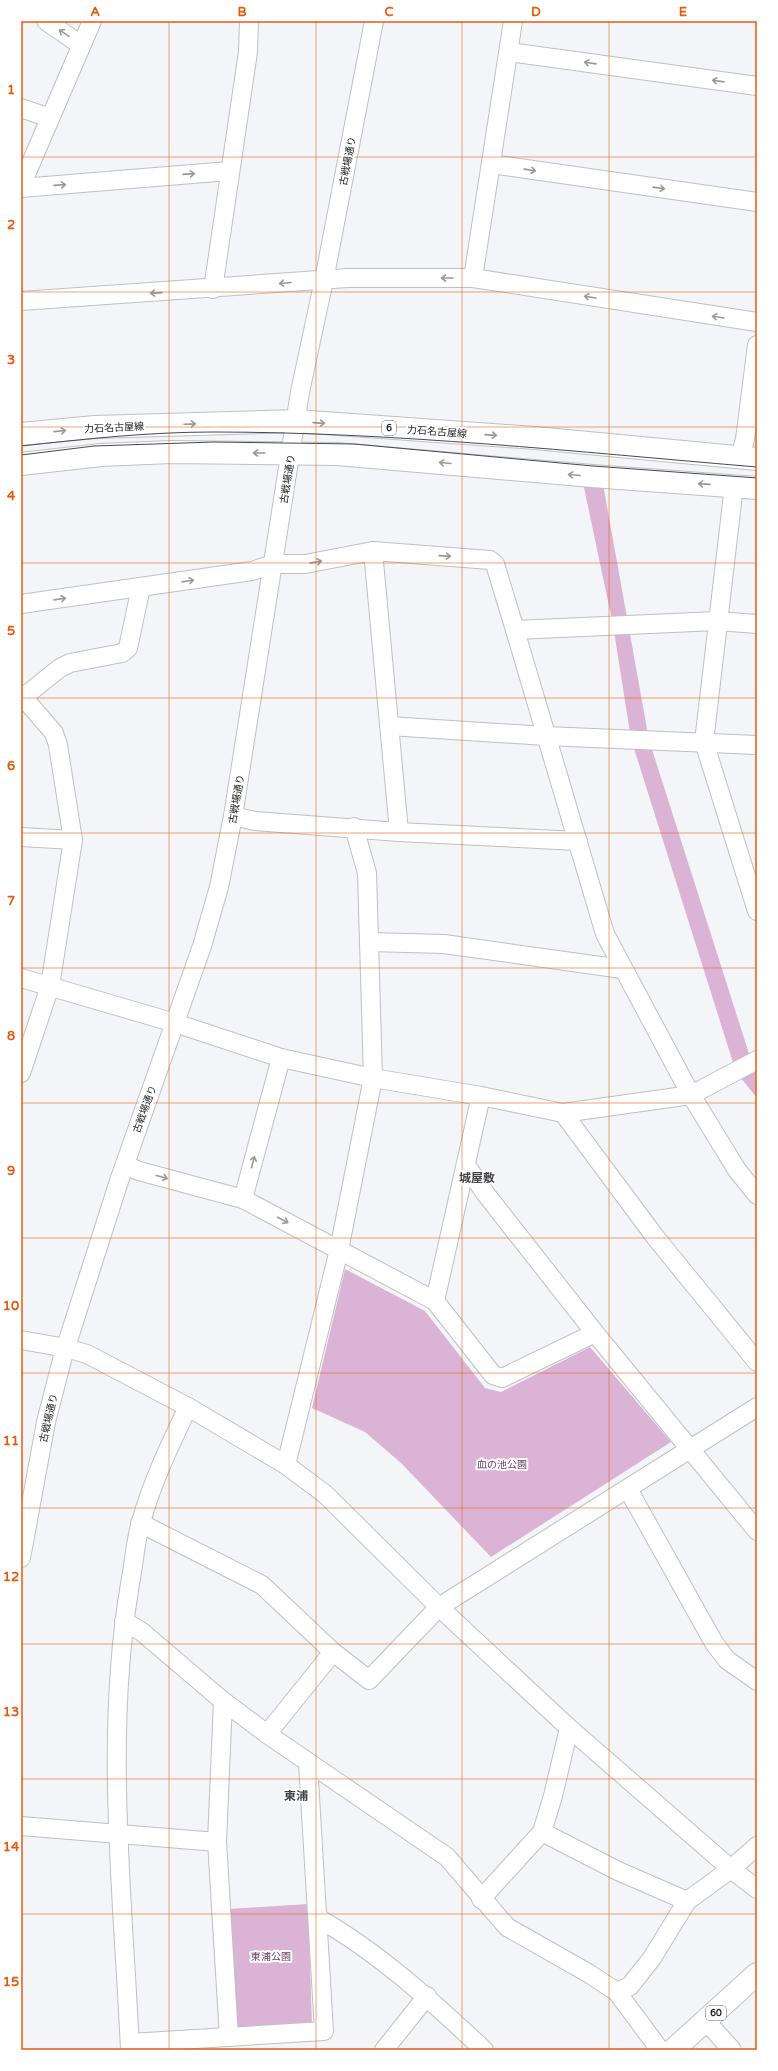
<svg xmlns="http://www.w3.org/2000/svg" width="778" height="2071" viewBox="0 0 778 2071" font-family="'Varela Round','Noto Sans JP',sans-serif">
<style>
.green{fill:#dbb4d5}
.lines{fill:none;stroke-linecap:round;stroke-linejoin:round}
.minor-casing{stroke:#bfc0c5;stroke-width:20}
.major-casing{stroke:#bfc0c5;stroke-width:24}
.minor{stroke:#fff;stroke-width:18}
.major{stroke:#fff;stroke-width:22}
.tram{stroke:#47484a;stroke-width:1}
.oneway{stroke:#989999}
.grid{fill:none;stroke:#e8590c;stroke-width:1;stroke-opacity:0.55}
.labels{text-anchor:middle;stroke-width:4;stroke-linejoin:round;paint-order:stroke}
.shield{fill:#fff;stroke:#5f6061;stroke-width:1}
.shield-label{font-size:9px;font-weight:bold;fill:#1b1c1d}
.street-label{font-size:10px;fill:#1b1c1d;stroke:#fff}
.park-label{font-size:10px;fill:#6c3a66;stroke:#fff}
.quarter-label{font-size:12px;font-weight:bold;fill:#414245;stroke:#fff}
.neatline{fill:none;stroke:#e8590c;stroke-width:1.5}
.grid-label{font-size:13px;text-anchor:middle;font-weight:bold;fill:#e8590c}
</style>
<rect width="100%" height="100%" fill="#f3f5f9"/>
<!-- green -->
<g class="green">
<path d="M 583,483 L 603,484 L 649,740 L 752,1063 L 757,1070 L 757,1098 L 736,1072 L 631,739 L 613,625 Z"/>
<path d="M 345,1269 L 425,1311 L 485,1388 L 501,1392 L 590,1347 L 671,1442 L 491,1557 L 401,1463 L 365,1432 L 312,1408 Z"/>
<path d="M 308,1904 L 312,2025 L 236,2030 L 229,1909 Z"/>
</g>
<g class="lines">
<defs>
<g id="minor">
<path d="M 46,21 L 81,45"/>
<path d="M 509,52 L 757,86"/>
<path d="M 21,108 L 50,118"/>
<path d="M 491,164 L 757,202"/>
<path d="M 21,186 L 92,21"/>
<path d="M 21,188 L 229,171"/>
<path d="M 473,278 L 513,21"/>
<path d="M 213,289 L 248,52 L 249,21"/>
<path d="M 21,301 L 347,278 L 473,278 L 757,322"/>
<path d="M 740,458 L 745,439 L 757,345"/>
<path d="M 734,486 L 704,742 L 757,911"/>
<path d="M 373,551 L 399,832"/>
<path d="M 21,604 L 252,571 L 273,564 L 305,564 L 373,551 L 490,560 L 495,564 L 515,630 L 717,621 L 757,624"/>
<path d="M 515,630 L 605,934 L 691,1095 L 737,1170 L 757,1195"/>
<path d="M 21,699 L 60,668 L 70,663 L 122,653 L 128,648 L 141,587"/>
<path d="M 389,726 L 546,736 L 757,745"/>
<path d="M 233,816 L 255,821 L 399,832 L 578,841"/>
<path d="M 21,837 L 73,840"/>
<path d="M 370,942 L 444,944 L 622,969"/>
<path d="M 21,978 L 175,1023 L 281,1058 L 373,1078 L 481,1096 L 563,1113 L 691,1095 L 757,1060"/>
<path d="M 21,1073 L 50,986 L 73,840 L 58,745 L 54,733 L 23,697"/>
<path d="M 563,1113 L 656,1238 L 757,1362"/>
<path d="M 125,1165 L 139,1171 L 243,1199 L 435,1301 L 493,1375 L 502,1378 L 595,1333"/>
<path d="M 466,1165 L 485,1193 L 595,1333 L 757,1531"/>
<path d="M 243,1199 L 281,1058"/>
<path d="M 435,1301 L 481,1096"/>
<path d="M 21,1340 L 66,1348 L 87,1354 L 188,1407 L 286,1465 L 325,1494 L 439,1607 L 569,1728 L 731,1869 L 757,1889"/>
<path d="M 286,1465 L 339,1250 L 373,1078 L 367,873 L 354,827"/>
<path d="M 628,1489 L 714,1643 L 727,1660 L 757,1681"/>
<path d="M 140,1523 L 262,1585 L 333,1652 L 369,1680 L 439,1607 L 757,1407"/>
<path d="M 21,1558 L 46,1422 L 63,1356 L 120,1178 L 202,946 L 219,887 L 233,816 L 300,392 L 324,280 L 374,21"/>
<path d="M 124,1621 L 142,1632 L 223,1701 L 267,1734 L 447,1857 L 507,1927 L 588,1973 L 617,1992 L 660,2050"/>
<path d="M 223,1701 L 217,1842 L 229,2037"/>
<path d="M 267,1734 L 333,1652"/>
<path d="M 21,1826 L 217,1842"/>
<path d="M 542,1832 L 618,1871 L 687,1901"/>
<path d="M 481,1899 L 542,1832 L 553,1796 L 569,1728"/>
<path d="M 318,1918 C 379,1953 433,2002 484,2050"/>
<path d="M 617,1992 L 630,1986 L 652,1958 L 687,1901 L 731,1869 L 757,1846"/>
<path d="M 706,2021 L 732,2050"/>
<path d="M 130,2043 L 324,2031 L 308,1763"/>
<path d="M 130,2050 C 123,1895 104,1738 130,1584 C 134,1564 135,1542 141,1522 C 152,1482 170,1445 188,1407"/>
<path d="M 384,2050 L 427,1996"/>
</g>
<g id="major">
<path d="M 21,434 L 95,427 L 296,421 L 535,438 L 757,459"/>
<path d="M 21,464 L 101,455 L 171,452 L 337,454 L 592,476 L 757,488"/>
<path d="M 673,2050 L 757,1974"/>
</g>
</defs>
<!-- minor casing -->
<use href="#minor" class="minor-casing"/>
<!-- major casing -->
<use href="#major" class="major-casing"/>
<!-- minor -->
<use href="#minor" class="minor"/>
<!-- major -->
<use href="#major" class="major"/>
<!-- tram -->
<g class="tram">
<path d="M 21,446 C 85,439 149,432 213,432 C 394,432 577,452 757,467"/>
<path d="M 21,455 L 94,446 L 214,442 L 354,444 L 593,466 L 757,478"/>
</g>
</g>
<!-- one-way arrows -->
<defs><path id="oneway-shaft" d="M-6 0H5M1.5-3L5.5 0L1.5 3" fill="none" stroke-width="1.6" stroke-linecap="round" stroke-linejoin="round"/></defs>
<g class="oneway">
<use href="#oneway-shaft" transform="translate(64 33) rotate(-146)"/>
<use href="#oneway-shaft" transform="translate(590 63) rotate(-172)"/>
<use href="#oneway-shaft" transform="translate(718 81) rotate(-172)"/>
<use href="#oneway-shaft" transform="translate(530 170) rotate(8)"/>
<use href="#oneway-shaft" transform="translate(189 174) rotate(-4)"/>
<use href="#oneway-shaft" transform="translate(60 185) rotate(-4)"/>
<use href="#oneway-shaft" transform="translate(659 188) rotate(8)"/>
<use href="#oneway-shaft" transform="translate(447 278) rotate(180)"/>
<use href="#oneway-shaft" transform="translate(285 283) rotate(175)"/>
<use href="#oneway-shaft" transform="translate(156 293) rotate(176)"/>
<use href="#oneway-shaft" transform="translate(590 297) rotate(-171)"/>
<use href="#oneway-shaft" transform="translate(718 317) rotate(-171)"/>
<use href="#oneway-shaft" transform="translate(319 423) rotate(4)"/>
<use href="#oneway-shaft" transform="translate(190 424) rotate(-2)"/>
<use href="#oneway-shaft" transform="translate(60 431) rotate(-6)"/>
<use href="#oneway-shaft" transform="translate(491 435) rotate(4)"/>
<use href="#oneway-shaft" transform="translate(259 453) rotate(-180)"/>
<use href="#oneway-shaft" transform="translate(445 463) rotate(-175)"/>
<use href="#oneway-shaft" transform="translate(574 475) rotate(-175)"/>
<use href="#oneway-shaft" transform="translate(704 484) rotate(-176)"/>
<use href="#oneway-shaft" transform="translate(445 556) rotate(4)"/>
<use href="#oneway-shaft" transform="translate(316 562) rotate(-11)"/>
<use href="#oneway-shaft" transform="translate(188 581) rotate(-8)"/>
<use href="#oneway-shaft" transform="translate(60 599) rotate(-8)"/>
<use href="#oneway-shaft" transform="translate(253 1162) rotate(-75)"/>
<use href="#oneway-shaft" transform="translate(162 1177) rotate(15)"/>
<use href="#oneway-shaft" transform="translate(283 1220) rotate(28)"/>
</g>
<!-- grid -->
<path class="grid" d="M 169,21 L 169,2050M 316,21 L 316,2050M 462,21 L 462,2050M 609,21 L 609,2050M 21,157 L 757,157M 21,292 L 757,292M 21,427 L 757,427M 21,563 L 757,563M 21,698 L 757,698M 21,833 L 757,833M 21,968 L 757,968M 21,1103 L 757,1103M 21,1238 L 757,1238M 21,1373 L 757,1373M 21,1508 L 757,1508M 21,1644 L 757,1644M 21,1779 L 757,1779M 21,1914 L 757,1914"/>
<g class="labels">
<!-- shield labels -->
<g class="shield">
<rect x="382" y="421" width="14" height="14" rx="3"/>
<rect x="706" y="2006" width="20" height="14" rx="3"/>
</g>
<g class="shield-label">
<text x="389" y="431">6</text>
<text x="716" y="2016">60</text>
</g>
<!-- street labels -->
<g class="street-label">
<text transform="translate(347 161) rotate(-79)" y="4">古戦場通り</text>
<text transform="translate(114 427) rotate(-3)" y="4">力石名古屋線</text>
<text transform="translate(437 431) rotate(4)" y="4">力石名古屋線</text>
<text transform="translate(287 479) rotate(-81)" y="4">古戦場通り</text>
<text transform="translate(236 799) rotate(-80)" y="4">古戦場通り</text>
<text transform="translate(144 1109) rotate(-70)" y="4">古戦場通り</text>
<text transform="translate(48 1418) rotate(-77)" y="4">古戦場通り</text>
</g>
<!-- park labels -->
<g class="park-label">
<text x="502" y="1468">血の池公園</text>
<text x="271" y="1960">東浦公園</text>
</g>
<!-- quarter labels -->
<g class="quarter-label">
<text x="477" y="1182">城屋敷</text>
<text x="296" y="1800">東浦</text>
</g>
</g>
<!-- border -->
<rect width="778" height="2071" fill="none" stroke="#ffffff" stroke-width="44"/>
<rect x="22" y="22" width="734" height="2027" class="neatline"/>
<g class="grid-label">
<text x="95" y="16">A</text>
<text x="242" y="16">B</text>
<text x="389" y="16">C</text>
<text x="536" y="16">D</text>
<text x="683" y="16">E</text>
<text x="11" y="94">1</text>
<text x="11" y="229">2</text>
<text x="11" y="364">3</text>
<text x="11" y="500">4</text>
<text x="11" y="635">5</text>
<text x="11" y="770">6</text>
<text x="11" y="905">7</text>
<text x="11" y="1040">8</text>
<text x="11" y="1175">9</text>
<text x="11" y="1310">10</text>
<text x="11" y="1445">11</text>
<text x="11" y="1581">12</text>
<text x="11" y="1716">13</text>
<text x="11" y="1851">14</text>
<text x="11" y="1986">15</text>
</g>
</svg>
